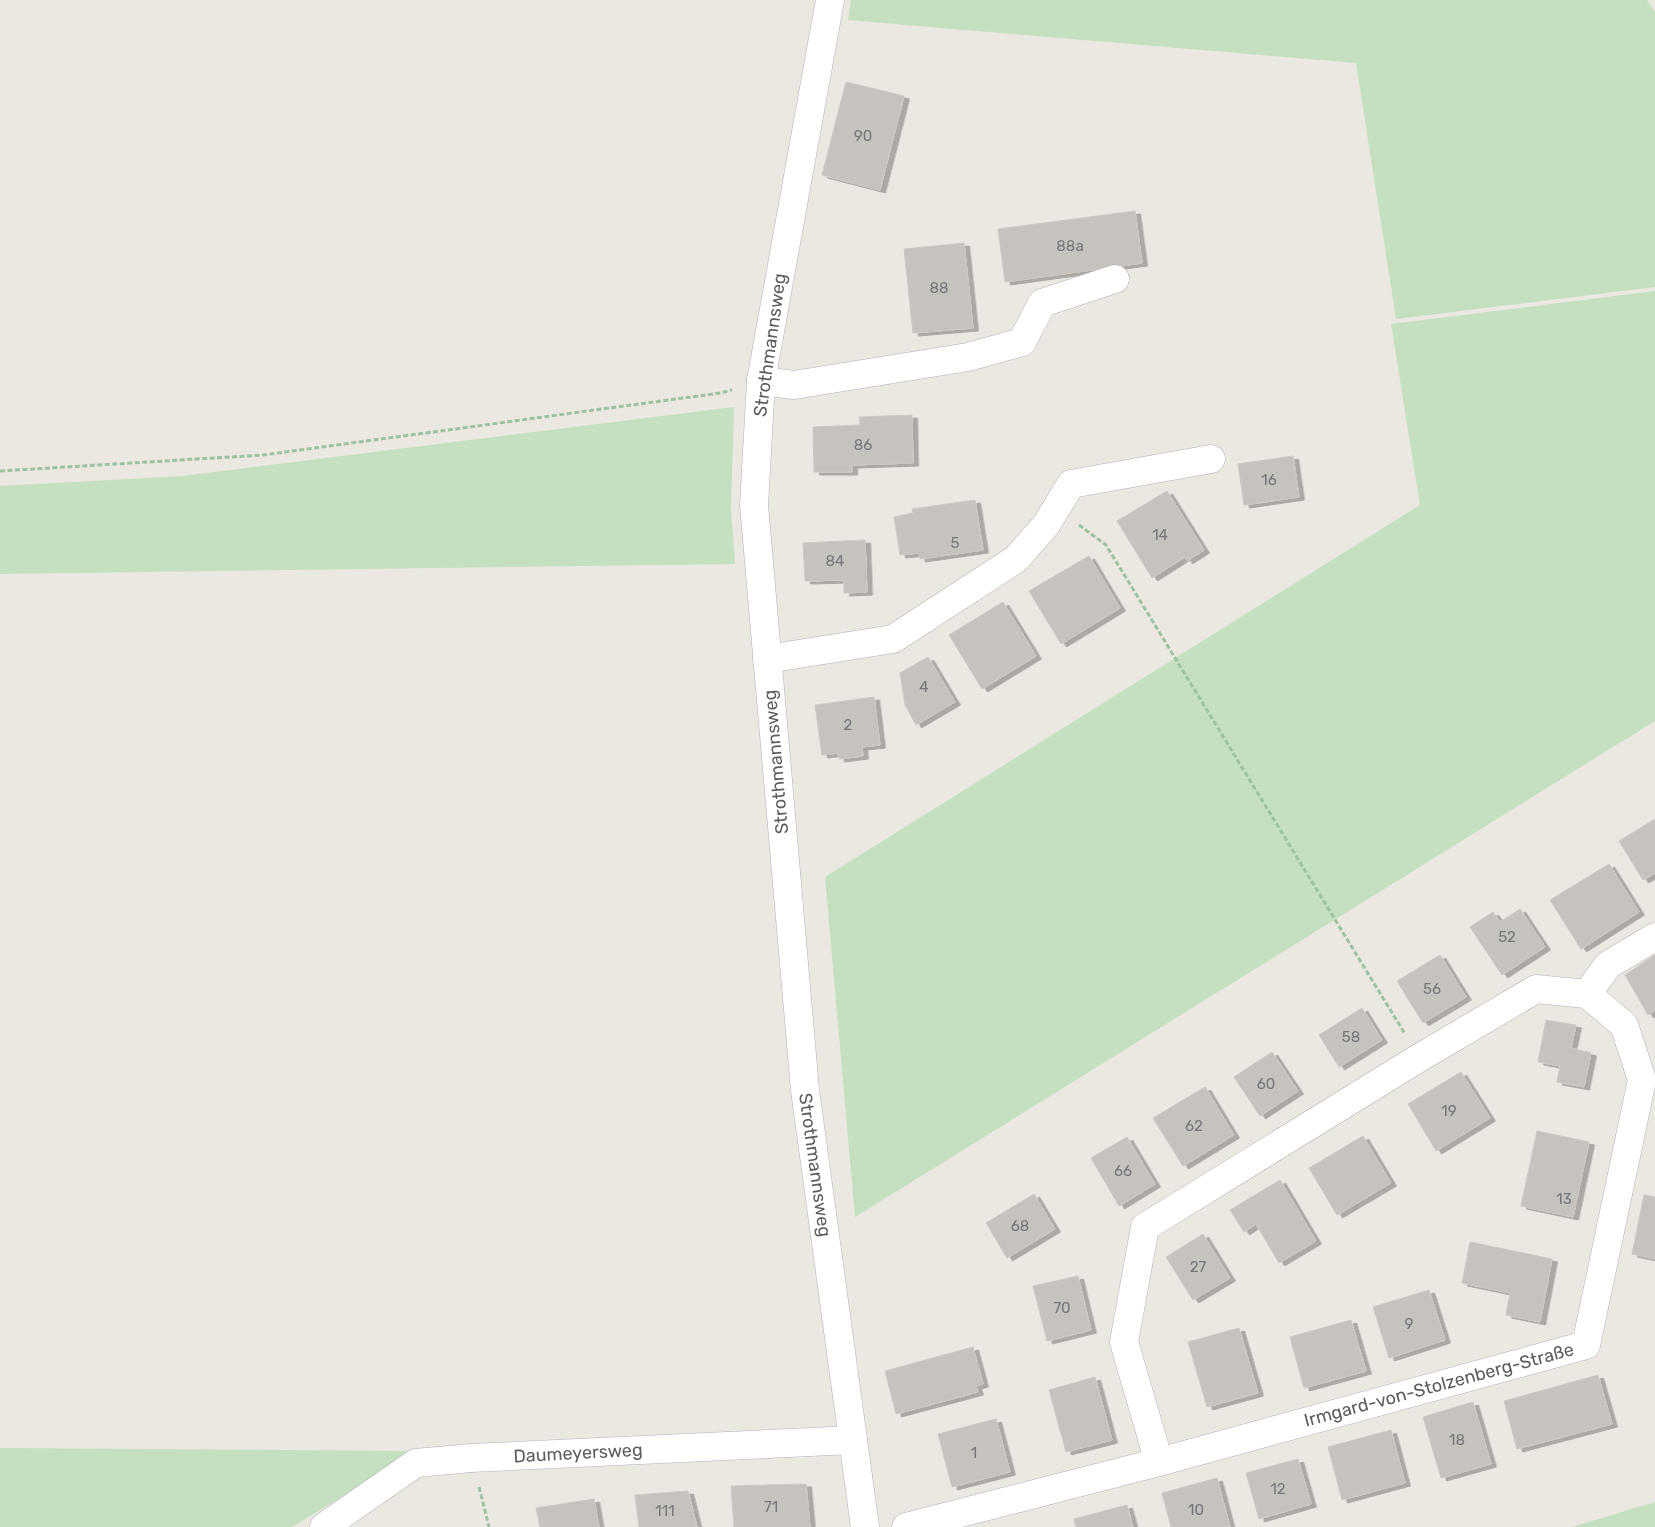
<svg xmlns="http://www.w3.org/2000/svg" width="1655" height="1527" viewBox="0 0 1655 1527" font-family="Rubik,sans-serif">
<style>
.green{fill:#c5e0c1}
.building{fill:#c6c2be;stroke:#cfc8c1;filter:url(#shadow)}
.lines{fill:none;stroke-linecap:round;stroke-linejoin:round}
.minor-casing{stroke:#afb2b5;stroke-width:29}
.path{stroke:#9cc2a2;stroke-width:3;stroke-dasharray:5 2.5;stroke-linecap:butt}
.minor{stroke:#fff;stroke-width:28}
.labels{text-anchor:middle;stroke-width:4;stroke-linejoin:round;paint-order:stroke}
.number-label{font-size:15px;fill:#757778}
.street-label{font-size:18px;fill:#5a5e60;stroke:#fff}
</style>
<defs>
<filter id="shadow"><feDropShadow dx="5.5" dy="3" stdDeviation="0" flood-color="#0004"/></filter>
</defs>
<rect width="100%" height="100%" fill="#ebe7e1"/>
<!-- green -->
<g class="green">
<path d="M 851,0 L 1647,0 L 1655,12 L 1655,287 L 1396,319 L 1356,63 L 848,20 Z"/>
<path d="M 1655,291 L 1655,721 L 855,1217 L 825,877 L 1420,505 L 1391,324 Z"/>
<path d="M 734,407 L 731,508 L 735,564 L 0,574 L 0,486 L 183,476 Z"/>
<path d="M 0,1448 L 417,1451 L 292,1527 L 0,1527 Z"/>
<path d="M 1655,1502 L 1655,1527 L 1572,1527 Z"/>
</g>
<!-- building -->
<g class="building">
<path d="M 846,82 L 904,96 L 880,190 L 822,175 Z"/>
<path d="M 1135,211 L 1142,263 L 1005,282 L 998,229 Z"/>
<path d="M 964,243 L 973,328 L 913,333 L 904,249 Z"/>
<path d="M 912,415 L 913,463 L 852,465 L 852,472 L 814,472 L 813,427 L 860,425 L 859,417 Z"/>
<path d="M 1293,456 L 1299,497 L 1244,505 L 1238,464 Z"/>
<path d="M 1167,491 L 1204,550 L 1187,561 L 1185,557 L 1152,578 L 1117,521 Z"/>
<path d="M 975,500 L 983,550 L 920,559 L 919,553 L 900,555 L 894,517 L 913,513 L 912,509 Z"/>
<path d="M 865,540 L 867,592 L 844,593 L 844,580 L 805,581 L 803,543 Z"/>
<path d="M 1089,556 L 1120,608 L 1061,644 L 1029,591 Z"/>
<path d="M 1003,602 L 1036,656 L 982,689 L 949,635 Z"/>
<path d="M 928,657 L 955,702 L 916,725 L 905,705 L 900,673 Z"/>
<path d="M 874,697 L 880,745 L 862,747 L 863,756 L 839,759 L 838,753 L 822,755 L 815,705 Z"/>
<path d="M 1655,819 L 1655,873 L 1643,880 L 1619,841 Z"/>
<path d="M 1609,864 L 1639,912 L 1581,949 L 1550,900 Z"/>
<path d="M 1520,909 L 1545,947 L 1502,975 L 1470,927 L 1493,912 L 1500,922 Z"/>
<path d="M 1440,955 L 1466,997 L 1423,1023 L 1397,981 Z"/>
<path d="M 1655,955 L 1655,1010 L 1648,1015 L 1625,975 Z"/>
<path d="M 1362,1008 L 1382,1040 L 1339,1067 L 1319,1035 Z"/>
<path d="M 1546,1020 L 1576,1025 L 1571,1048 L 1591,1053 L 1584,1087 L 1557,1082 L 1560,1066 L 1538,1062 Z"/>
<path d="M 1272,1052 L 1298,1091 L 1260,1116 L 1234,1077 Z"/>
<path d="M 1461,1072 L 1490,1118 L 1436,1151 L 1408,1104 Z"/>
<path d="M 1205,1087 L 1234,1135 L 1183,1166 L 1153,1118 Z"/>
<path d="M 1537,1131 L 1589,1142 L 1573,1217 L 1521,1206 Z"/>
<path d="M 1363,1136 L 1391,1183 L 1337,1215 L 1309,1168 Z"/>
<path d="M 1127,1137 L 1155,1184 L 1119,1206 L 1091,1158 Z"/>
<path d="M 1280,1180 L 1316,1241 L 1279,1263 L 1256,1224 L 1244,1232 L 1230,1210 Z"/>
<path d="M 1034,1194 L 1055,1229 L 1007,1258 L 986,1223 Z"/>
<path d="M 1644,1195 L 1655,1197 L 1655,1259 L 1632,1254 Z"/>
<path d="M 1203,1234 L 1230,1278 L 1193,1300 L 1166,1257 Z"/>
<path d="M 1470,1242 L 1552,1259 L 1540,1322 L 1506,1315 L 1510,1293 L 1462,1283 Z"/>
<path d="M 1078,1276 L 1091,1330 L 1047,1341 L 1033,1286 Z"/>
<path d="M 1429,1290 L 1445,1340 L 1389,1358 L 1373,1307 Z"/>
<path d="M 1351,1320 L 1366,1371 L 1304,1388 L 1290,1337 Z"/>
<path d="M 1239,1328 L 1258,1393 L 1207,1407 L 1188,1342 Z"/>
<path d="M 973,1347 L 983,1384 L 976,1386 L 978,1392 L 896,1414 L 885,1371 Z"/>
<path d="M 1598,1375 L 1612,1424 L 1517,1449 L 1504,1401 Z"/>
<path d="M 1095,1377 L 1112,1440 L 1066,1452 L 1049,1390 Z"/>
<path d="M 1473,1402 L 1491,1464 L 1441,1478 L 1423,1417 Z"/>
<path d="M 996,1419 L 1010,1472 L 952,1487 L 938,1434 Z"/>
<path d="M 1391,1430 L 1405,1483 L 1342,1500 L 1328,1447 Z"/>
<path d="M 1298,1459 L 1311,1504 L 1259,1519 L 1246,1473 Z"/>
<path d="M 1217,1478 L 1230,1527 L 1171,1527 L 1162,1493 Z"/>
<path d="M 806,1484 L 810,1527 L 734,1527 L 731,1486 Z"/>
<path d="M 688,1491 L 697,1527 L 639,1527 L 635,1495 Z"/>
<path d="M 594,1499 L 599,1527 L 540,1527 L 536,1508 Z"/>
<path d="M 1127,1505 L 1133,1527 L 1076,1527 L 1074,1519 Z"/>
</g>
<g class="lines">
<defs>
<g id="minor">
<path d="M 830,0 L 761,381 L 754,505 L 805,1090 L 865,1527"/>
<path d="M 761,381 L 794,385 L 968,357 L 1022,342 L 1042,303 L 1115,279"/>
<path d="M 767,659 L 893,639 L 1016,559 L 1046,525 L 1071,484 L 1211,459"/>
<path d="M 1587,994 L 1608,965 L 1655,937"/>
<path d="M 324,1527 L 416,1463 L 471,1458 L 853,1440"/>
<path d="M 906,1527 L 1159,1462 L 1586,1345 L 1642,1080 L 1624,1025 L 1587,994 L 1536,989 L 1419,1058 L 1145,1227 L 1124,1342 L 1159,1462"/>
</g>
</defs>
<!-- minor casing -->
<use href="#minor" class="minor-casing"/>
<!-- path -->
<g class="path">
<path d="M 0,471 L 263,455 L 720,393 L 732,390"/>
<path d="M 1079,525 L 1106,545 L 1405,1034"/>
<path d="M 479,1487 L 489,1527"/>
</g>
<!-- minor -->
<use href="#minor" class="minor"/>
</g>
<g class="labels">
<!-- number labels -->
<g class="number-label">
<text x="863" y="141">90</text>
<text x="1070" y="251">88a</text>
<text x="939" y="293">88</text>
<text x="863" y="450">86</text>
<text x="1269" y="485">16</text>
<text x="1160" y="540">14</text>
<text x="955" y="548">5</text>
<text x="835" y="566">84</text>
<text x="924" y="692">4</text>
<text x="848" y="730">2</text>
<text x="1507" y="942">52</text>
<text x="1432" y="994">56</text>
<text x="1351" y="1042">58</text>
<text x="1266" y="1089">60</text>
<text x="1449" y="1116">19</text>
<text x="1194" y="1131">62</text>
<text x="1123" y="1176">66</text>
<text x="1564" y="1204">13</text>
<text x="1020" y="1231">68</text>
<text x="1198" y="1272">27</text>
<text x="1062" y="1313">70</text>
<text x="1409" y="1329">9</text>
<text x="1457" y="1445">18</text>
<text x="974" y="1458">1</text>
<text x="1278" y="1494">12</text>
<text x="771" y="1512">71</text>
<text x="1196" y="1515">10</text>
<text x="665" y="1516">111</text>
</g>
<!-- street labels -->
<g class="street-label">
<text transform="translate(770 345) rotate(-82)" y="6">Strothmannsweg</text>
<text transform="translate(776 762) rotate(-95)" y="6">Strothmannsweg</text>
<text transform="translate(815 1165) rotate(82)" y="6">Strothmannsweg</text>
<text transform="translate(1439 1385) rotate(-15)" y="6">Irmgard-von-Stolzenberg-Straße</text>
<text transform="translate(578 1453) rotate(-3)" y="6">Daumeyersweg</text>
</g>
</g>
</svg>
